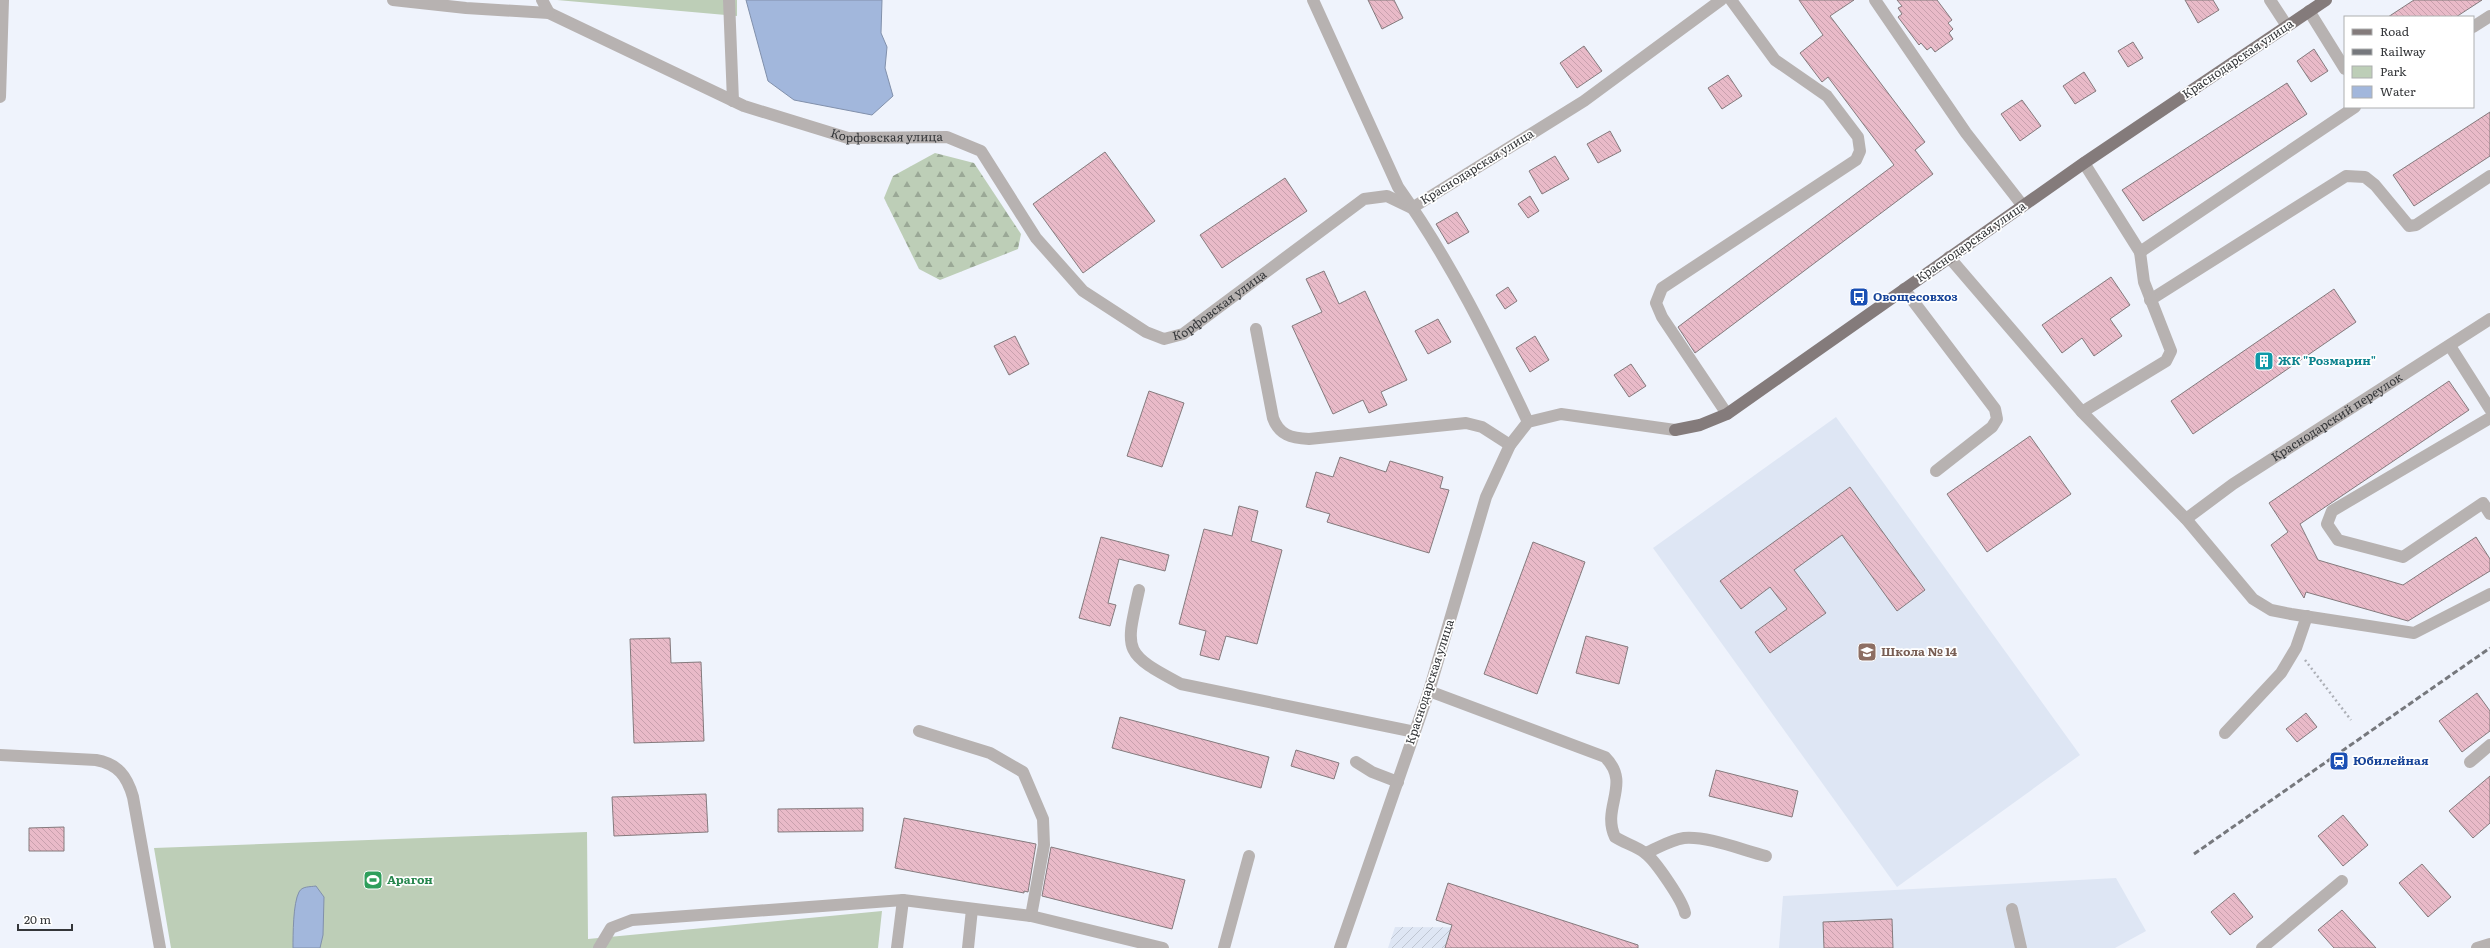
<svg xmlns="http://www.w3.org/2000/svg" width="2490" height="948" viewBox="0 0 2490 948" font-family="Literata,serif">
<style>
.industrial{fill:url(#industrial-furrows)}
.built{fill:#dee6f4}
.green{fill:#bdceb7}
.forest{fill:url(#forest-firs)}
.water{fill:#a2b7dc;stroke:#8190ab}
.building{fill:url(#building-back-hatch);stroke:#847a7d}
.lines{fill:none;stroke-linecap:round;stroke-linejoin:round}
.path{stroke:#adb0b7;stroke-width:2.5;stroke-dasharray:2 3;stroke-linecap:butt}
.minor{stroke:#b7b2b1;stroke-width:12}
.major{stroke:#847b7b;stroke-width:12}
.rail{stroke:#76787d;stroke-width:3;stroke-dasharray:6 3;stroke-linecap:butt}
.labels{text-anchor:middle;stroke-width:3.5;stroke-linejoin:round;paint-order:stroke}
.street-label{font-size:12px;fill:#343639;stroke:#fff}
.transit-label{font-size:12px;font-weight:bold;fill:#164399;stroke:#fff;text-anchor:start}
.culture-label{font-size:12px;font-weight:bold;fill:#0d838f;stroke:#fff;text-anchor:start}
.education-label{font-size:12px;font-weight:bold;fill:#785e54;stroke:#fff;text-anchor:start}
.leisure-label{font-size:12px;font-weight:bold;fill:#27864d;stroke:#fff;text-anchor:start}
</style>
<defs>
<pattern id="industrial-furrows" width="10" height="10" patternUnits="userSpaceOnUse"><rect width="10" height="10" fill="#dee6f4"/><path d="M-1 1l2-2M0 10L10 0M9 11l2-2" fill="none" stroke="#bfc6d2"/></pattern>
<pattern id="forest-firs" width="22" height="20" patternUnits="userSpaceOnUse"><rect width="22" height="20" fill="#bdceb7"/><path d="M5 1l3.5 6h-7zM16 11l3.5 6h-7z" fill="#9aa896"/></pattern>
<pattern id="building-back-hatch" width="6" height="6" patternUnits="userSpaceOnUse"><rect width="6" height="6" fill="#e9bac8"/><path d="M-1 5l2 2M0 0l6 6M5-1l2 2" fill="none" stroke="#c8a0ad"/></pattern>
</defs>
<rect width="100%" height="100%" fill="#eff3fc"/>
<!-- industrial -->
<path class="industrial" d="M 1395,927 L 1547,928 L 1600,948 L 1388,948 Z"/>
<!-- built -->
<g class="built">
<path d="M 1836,417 L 2080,755 L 1897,887 L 1653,548 Z"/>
<path d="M 2116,878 L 2146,931 L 2115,948 L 1779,948 L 1783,896 Z"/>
</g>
<!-- green -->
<g class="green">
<path d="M 557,0 L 737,0 L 737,16 Z"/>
<path d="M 587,832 L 588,939 L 882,911 L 878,948 L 171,948 L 154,848 Z"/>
</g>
<!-- forest -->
<path class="forest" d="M 935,153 L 974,163 L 1021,234 L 1018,249 L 940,280 L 919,269 L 884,198 L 893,176 Z"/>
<!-- water -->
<g class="water">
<path d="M 746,0 L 882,0 L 881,33 L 887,47 L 885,68 L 893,96 L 872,115 L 794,100 L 768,81 Z"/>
<path d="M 316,886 L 324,897 L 323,935 L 320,948 L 293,948 C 293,935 293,903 299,892 C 302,886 310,887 316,886 Z"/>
</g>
<!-- building -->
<g class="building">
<path d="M 1368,0 L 1394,0 L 1403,18 L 1382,29 Z"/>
<path d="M 1799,0 L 1854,0 L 1830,16 L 1925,142 L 1915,150 L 1933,174 L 1695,353 L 1678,327 L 1894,165 L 1828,77 L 1822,82 L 1800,53 L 1823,35 Z"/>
<path d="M 1897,0 L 1937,0 L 1952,20 L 1948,23 L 1953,29 L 1949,33 L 1953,39 L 1935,52 L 1931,47 L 1927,50 L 1921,43 L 1919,45 L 1898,17 L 1902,14 L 1898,8 L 1902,6 Z"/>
<path d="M 2185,0 L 2213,0 L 2219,10 L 2198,23 Z"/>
<path d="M 2414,0 L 2482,0 L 2456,17 L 2388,17 Z"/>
<path d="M 2133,42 L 2143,58 L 2128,67 L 2118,51 Z"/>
<path d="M 1584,46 L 1602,71 L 1577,88 L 1560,63 Z"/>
<path d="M 2314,49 L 2328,71 L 2311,82 L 2297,61 Z"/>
<path d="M 2084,72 L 2096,91 L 2075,104 L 2063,86 Z"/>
<path d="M 1728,75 L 1742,96 L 1722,109 L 1708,88 Z"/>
<path d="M 2287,83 L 2307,114 L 2143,221 L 2122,190 Z"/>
<path d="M 2022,100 L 2041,126 L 2020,141 L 2001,114 Z"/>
<path d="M 2490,112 L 2490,156 L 2414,206 L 2393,175 Z"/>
<path d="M 1610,131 L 1621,151 L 1598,163 L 1587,144 Z"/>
<path d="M 1105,152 L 1155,221 L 1083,273 L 1033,204 Z"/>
<path d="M 1555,156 L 1569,179 L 1542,194 L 1529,171 Z"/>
<path d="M 1285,178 L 1307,211 L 1222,268 L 1200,235 Z"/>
<path d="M 1530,196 L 1539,211 L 1528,218 L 1518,204 Z"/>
<path d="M 1457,212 L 1469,232 L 1448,244 L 1436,224 Z"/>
<path d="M 1324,271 L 1339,304 L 1365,291 L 1407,380 L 1381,392 L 1387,405 L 1369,413 L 1363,400 L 1333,414 L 1292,326 L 1322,312 L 1306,279 Z"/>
<path d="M 2111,277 L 2130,305 L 2110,319 L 2122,336 L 2094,356 L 2082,338 L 2062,353 L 2042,325 Z"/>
<path d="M 1508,287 L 1517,301 L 1505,309 L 1496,295 Z"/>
<path d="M 2334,289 L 2356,322 L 2193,434 L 2171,401 Z"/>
<path d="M 1438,319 L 1451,342 L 1428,354 L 1415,331 Z"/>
<path d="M 1015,336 L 1029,364 L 1009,375 L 994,346 Z"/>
<path d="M 1535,336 L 1549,360 L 1530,372 L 1516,348 Z"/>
<path d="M 1631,364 L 1646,386 L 1629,397 L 1614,375 Z"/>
<path d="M 2449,381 L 2469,410 L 2300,524 L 2318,560 L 2403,585 L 2476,537 L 2490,559 L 2490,571 L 2408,621 L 2306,592 L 2304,598 L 2271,545 L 2288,532 L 2269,503 Z"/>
<path d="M 1149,391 L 1184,403 L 1162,467 L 1127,456 Z"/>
<path d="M 2030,436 L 2071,494 L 1987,552 L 1947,494 Z"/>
<path d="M 1340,457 L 1386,472 L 1390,461 L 1443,477 L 1440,488 L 1449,490 L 1429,553 L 1327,522 L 1330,514 L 1306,507 L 1316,472 L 1333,477 Z"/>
<path d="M 1850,487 L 1925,590 L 1897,611 L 1842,535 L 1794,570 L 1826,613 L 1770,653 L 1755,632 L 1787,609 L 1770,587 L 1741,609 L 1720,581 Z"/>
<path d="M 1239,506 L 1258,511 L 1251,541 L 1282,550 L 1257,644 L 1226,636 L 1219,660 L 1200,655 L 1206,631 L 1179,624 L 1204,529 L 1232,536 Z"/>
<path d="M 1101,537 L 1169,555 L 1165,571 L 1119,559 L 1108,603 L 1116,605 L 1110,626 L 1079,618 Z"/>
<path d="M 1533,542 L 1585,562 L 1537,694 L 1484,674 Z"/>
<path d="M 1586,636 L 1628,647 L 1619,684 L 1576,673 Z"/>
<path d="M 670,638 L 671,663 L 701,662 L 704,741 L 634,743 L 630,639 Z"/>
<path d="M 2477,693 L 2490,711 L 2490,731 L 2462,752 L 2439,721 Z"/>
<path d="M 2306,713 L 2317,727 L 2297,742 L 2286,729 Z"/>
<path d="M 1120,717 L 1269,757 L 1261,788 L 1112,748 Z"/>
<path d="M 1296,750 L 1339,763 L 1334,779 L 1291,766 Z"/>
<path d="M 1716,770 L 1798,791 L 1792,817 L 1709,796 Z"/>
<path d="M 2490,776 L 2490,823 L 2473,838 L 2449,811 Z"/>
<path d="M 706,794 L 708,832 L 614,836 L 612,797 Z"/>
<path d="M 863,808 L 863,831 L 778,832 L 778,809 Z"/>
<path d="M 2343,815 L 2368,845 L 2343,866 L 2318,836 Z"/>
<path d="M 904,818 L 1036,844 L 1028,892 L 1024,891 L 1024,893 L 895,868 Z"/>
<path d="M 64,827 L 64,851 L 29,851 L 29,828 Z"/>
<path d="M 1051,847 L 1185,880 L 1172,929 L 1042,896 Z"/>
<path d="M 2422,864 L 2451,897 L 2428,917 L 2399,883 Z"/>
<path d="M 1448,883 L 1638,945 L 1638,948 L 1445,948 L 1452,925 L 1436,920 Z"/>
<path d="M 2234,893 L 2253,917 L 2230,935 L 2211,912 Z"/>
<path d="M 2342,910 L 2376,948 L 2334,948 L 2318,930 Z"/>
<path d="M 1892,919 L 1893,948 L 1824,948 L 1823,922 Z"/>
</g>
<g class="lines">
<!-- path -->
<path class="path" d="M 2305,660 L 2351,720"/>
<!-- minor -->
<g class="minor">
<path id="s1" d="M 393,0 L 466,8 L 549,13 L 744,106 L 848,138 L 947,137 L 981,151 L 1036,238 L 1083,291 L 1146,332 L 1164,339 L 1183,334 L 1364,199 L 1387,196 L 1412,208"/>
<path d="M 542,0 L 549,13"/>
<path d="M 729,0 L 733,101"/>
<path d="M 1313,0 L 1398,187 C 1450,260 1490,341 1528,422"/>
<path d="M 1875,0 L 1966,133 L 2023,206"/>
<path d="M 2270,0 L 2287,26"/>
<path d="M 2309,11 L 2345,69"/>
<path d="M 2473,27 L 2490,16"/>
<path d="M 0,97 L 3,0"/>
<path d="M 2084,163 L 2140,252 L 2355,107"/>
<path d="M 1412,208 L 1584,101 L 1721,0"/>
<path d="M 1949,257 L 2082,412 L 2186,519 L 2253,599 L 2271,610 L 2291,614 L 2414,633 L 2490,594"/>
<path d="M 1904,289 L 1995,409 L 1997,419 L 1992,427 L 1936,471"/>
<path d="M 2150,300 L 2346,176 L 2365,177 L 2375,185 L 2409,226 L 2416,225 L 2490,176"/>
<path d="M 1256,329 L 1273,418 C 1279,435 1291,438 1309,439 L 1466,423 L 1482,427 L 1510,445"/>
<path d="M 2450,346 L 2490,409"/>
<path d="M 2082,412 L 2166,361 L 2171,351 L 2144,282 L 2140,252"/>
<path d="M 1727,414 L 1662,317 L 1656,303 L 1662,288 L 1856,160 L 1860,151 L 1858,137 L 1827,96 L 1775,60 L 1731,0"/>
<path d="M 2490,418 L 2332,511 L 2327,524 L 2338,540 L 2403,557 L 2483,503 L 2490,514"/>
<path id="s2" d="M 2186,519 L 2233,484 L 2490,319"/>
<path d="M 1139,590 C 1125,652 1123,653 1181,684 L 1415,732"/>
<path d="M 1429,691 L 1605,757 C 1632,784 1601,807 1615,837 C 1624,843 1636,846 1645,853 C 1655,860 1683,901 1685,913"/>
<path d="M 919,731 L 990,753 L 1023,772 L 1043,819 L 1044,845 L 1031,916"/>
<path d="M 2225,733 L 2281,673 L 2296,648 L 2307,616"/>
<path d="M 0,755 L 96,760 C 118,764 127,776 133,797 L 160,948"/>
<path d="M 1356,762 L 1372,772 L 1398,782"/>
<path d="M 2470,762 L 2490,745"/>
<path d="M 1646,853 C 1658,848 1670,840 1684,838 C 1708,836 1742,850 1766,856"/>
<path d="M 2012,909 L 2021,948"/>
<path d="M 599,948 L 611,928 L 632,920 L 903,900 L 1031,916 L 1163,948"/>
<path d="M 897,948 L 903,900"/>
<path d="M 968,948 L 972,909"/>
<path d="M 1224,948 L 1249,856"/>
<path d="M 1340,948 L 1429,691 L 1486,497 L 1510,445 L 1528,422 L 1561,414 L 1675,430"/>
<path d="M 2262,948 L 2342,881"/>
<path d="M 2477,948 L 2490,944"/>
</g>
<!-- major -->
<path class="major" d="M 1675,430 L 1700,425 L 1727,414 L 2084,163 L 2326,0"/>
<!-- rail -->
<path class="rail" d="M 2194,854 L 2490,648"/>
</g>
<!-- icons -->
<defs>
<symbol id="bus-square" viewBox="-11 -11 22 22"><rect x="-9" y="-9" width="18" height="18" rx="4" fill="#1a4fb4" stroke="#fff"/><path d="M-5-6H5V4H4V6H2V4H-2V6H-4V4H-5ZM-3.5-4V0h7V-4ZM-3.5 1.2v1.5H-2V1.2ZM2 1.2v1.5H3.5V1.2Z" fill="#fff"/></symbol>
<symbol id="building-square" viewBox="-11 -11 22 22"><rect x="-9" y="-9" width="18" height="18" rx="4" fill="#0f9aa8" stroke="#fff"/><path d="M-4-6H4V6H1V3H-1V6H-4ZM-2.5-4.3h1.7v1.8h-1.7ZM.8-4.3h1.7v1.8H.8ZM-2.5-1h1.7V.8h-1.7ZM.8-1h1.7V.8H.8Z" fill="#fff"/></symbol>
<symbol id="school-square" viewBox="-11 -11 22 22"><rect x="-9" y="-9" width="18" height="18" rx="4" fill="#8d6e63" stroke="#fff"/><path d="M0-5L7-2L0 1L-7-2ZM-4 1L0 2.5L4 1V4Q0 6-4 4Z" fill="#fff"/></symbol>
<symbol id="station-square" viewBox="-11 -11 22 22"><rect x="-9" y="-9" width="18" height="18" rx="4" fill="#1a4fb4" stroke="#fff"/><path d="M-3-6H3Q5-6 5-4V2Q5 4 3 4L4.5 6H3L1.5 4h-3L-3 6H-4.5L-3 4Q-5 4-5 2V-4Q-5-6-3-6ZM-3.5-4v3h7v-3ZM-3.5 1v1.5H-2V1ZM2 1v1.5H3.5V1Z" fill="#fff"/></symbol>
<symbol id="stadium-square" viewBox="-11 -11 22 22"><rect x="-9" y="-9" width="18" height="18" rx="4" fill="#2e9e5b" stroke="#fff"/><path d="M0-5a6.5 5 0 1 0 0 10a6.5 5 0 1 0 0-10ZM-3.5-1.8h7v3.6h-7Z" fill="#fff"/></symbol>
</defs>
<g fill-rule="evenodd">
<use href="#bus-square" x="1848" y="286" width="22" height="22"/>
<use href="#building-square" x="2253" y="350" width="22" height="22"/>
<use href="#school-square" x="1856" y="641" width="22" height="22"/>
<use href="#station-square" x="2328" y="750" width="22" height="22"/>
<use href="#stadium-square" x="362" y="869" width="22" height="22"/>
</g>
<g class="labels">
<!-- street labels -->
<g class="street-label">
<text transform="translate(2238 59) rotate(-34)" y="4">Краснодарская улица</text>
<text dy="4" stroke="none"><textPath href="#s1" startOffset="520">Корфовская улица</textPath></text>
<text transform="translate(1477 167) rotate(-32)" y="4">Краснодарская улица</text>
<text transform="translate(1971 242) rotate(-35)" y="4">Краснодарская улица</text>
<text dy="4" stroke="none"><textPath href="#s1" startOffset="951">Корфовская улица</textPath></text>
<text dy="4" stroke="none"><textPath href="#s2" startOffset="182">Краснодарский переулок</textPath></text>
<text transform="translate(1430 682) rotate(-72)" y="4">Краснодарская улица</text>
</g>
<!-- transit labels -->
<g class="transit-label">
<text x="1873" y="301">Овощесовхоз</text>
<text x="2353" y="765">Юбилейная</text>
</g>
<!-- culture labels -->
<g class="culture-label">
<text x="2278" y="365">ЖК "Розмарин"</text>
</g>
<!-- education labels -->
<g class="education-label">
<text x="1881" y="656">Школа № 14</text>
</g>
<!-- leisure labels -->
<g class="leisure-label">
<text x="387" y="884">Арагон</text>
</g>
</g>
<!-- legend -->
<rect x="2344" y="16" width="130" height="92" fill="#ffffff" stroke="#aeafb0"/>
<rect x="2352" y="29" width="20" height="6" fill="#847b7b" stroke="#aeafb0"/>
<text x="2380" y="36" font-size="12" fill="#343639">Road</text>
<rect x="2352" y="49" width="20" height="6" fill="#76787d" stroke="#aeafb0"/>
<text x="2380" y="56" font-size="12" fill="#343639">Railway</text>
<rect x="2352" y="66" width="20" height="12" fill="#bdceb7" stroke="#aeafb0"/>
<text x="2380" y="76" font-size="12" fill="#343639">Park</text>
<rect x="2352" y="86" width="20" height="12" fill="#a2b7dc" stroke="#aeafb0"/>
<text x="2380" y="96" font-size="12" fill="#343639">Water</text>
<!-- scale -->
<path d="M18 924v6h54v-6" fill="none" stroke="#343639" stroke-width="2"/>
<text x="24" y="924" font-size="12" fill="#343639" stroke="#ffffff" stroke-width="3" paint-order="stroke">20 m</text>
</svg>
